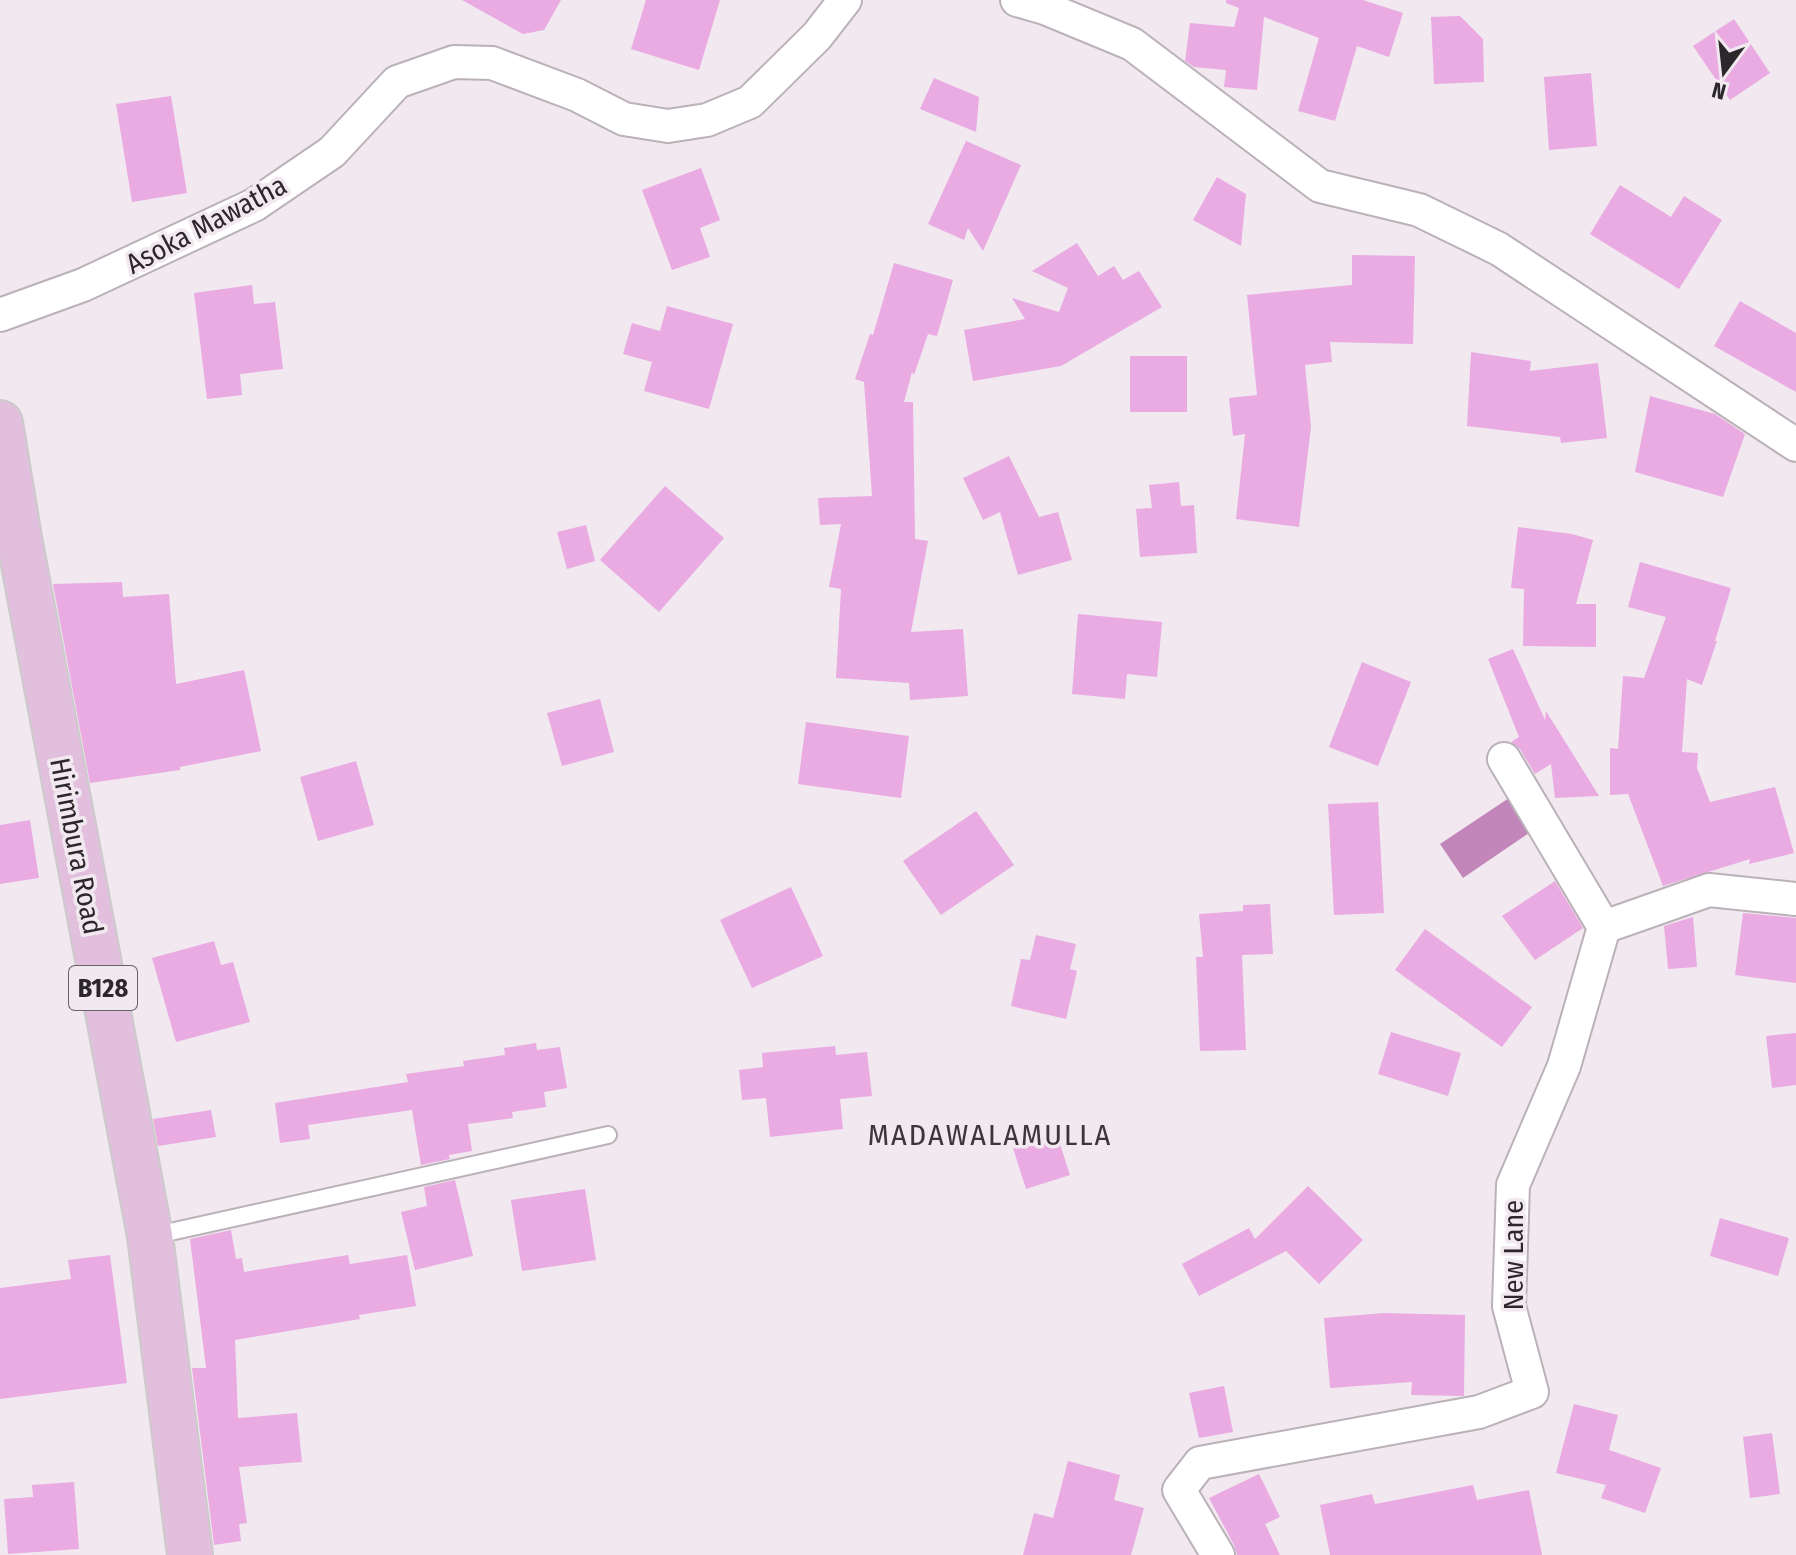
<svg xmlns="http://www.w3.org/2000/svg" width="1796" height="1555" viewBox="0 0 1796 1555" font-family="'Fira Sans Condensed',sans-serif">
<style>
.water{fill:#c286bb}
.building{fill:#e9abe2}
.lines{fill:none;stroke-linecap:round;stroke-linejoin:round}
.service-casing{stroke:#bab1b9;stroke-width:20}
.minor-casing{stroke:#bab1b9;stroke-width:36}
.primary-casing{stroke:#cccbcc;stroke-width:48}
.service{stroke:#fff;stroke-width:16}
.minor{stroke:#fff;stroke-width:32}
.primary{stroke:#e1bfdd;stroke-width:44}
.labels{text-anchor:middle;stroke-width:7;stroke-linejoin:round;paint-order:stroke}
.shield{fill:#f1e8f0;stroke:#666165;stroke-width:2}
.shield-label{font-size:26px;font-weight:bold;fill:#2b272a}
.street-label{font-size:28px;fill:#2b272a;stroke:#f1e8f0}
.neighbourhood-label{font-size:30px;letter-spacing:2px;fill:#3c353b;stroke:#f1e8f0}
</style>
<rect width="100%" height="100%" fill="#f1e8f0"/>
<!-- water -->
<path class="water" d="M 1509,798 L 1532,831 L 1463,878 L 1440,844 Z"/>
<!-- building -->
<g class="building">
<path d="M 462,0 L 561,0 L 544,30 L 523,34 Z"/>
<path d="M 646,0 L 720,0 L 699,70 L 631,49 Z"/>
<path d="M 1226,0 L 1363,0 L 1403,13 L 1389,57 L 1357,46 L 1335,121 L 1298,111 L 1319,38 L 1264,17 L 1257,90 L 1224,87 L 1226,70 L 1194,67 L 1185,61 L 1190,23 L 1234,27 L 1239,8 L 1226,3 Z"/>
<path d="M 1460,16 L 1483,39 L 1484,82 L 1434,84 L 1431,17 Z"/>
<path d="M 1734,19 L 1770,73 L 1730,100 L 1693,46 Z"/>
<path d="M 1591,73 L 1597,146 L 1549,150 L 1544,77 Z"/>
<path d="M 934,78 L 979,97 L 976,132 L 920,109 Z"/>
<path d="M 171,96 L 187,193 L 132,202 L 116,104 Z"/>
<path d="M 966,141 L 1021,165 L 983,251 L 968,228 L 964,240 L 928,224 Z"/>
<path d="M 701,168 L 720,220 L 700,228 L 710,257 L 672,270 L 642,190 Z"/>
<path d="M 1217,177 L 1246,194 L 1241,246 L 1193,220 Z"/>
<path d="M 1620,185 L 1671,217 L 1684,196 L 1722,220 L 1679,289 L 1590,234 Z"/>
<path d="M 1077,243 L 1098,276 L 1114,266 L 1123,280 L 1139,271 L 1162,307 L 1061,366 L 973,381 L 964,330 L 1025,319 L 1012,298 L 1059,312 L 1068,288 L 1032,271 Z"/>
<path d="M 1352,255 L 1415,256 L 1413,344 L 1330,342 L 1332,362 L 1305,365 L 1311,427 L 1299,527 L 1236,519 L 1245,434 L 1233,436 L 1229,398 L 1257,395 L 1247,295 L 1352,285 Z"/>
<path d="M 894,263 L 953,280 L 937,336 L 928,334 L 914,375 L 912,372 L 904,402 L 913,402 L 915,539 L 928,541 L 911,632 L 963,629 L 968,696 L 910,700 L 909,683 L 836,678 L 841,589 L 829,587 L 841,524 L 820,525 L 818,498 L 872,496 L 864,382 L 855,379 L 870,334 L 873,335 Z"/>
<path d="M 252,285 L 254,304 L 275,302 L 283,369 L 240,374 L 242,395 L 207,399 L 194,293 Z"/>
<path d="M 1740,301 L 1796,333 L 1796,392 L 1714,346 Z"/>
<path d="M 667,306 L 733,324 L 709,409 L 644,391 L 652,362 L 623,354 L 632,323 L 660,331 Z"/>
<path d="M 1471,352 L 1531,361 L 1530,371 L 1598,363 L 1607,438 L 1561,443 L 1560,437 L 1467,426 Z"/>
<rect x="1130" y="356" width="57" height="56"/>
<path d="M 1650,396 L 1715,414 L 1745,434 L 1723,497 L 1635,472 Z"/>
<path d="M 1009,456 L 1039,517 L 1058,512 L 1072,560 L 1018,575 L 1000,512 L 983,520 L 963,478 Z"/>
<path d="M 1179,482 L 1181,506 L 1194,505 L 1197,553 L 1140,557 L 1136,509 L 1152,508 L 1149,485 Z"/>
<path d="M 665,486 L 724,538 L 659,612 L 600,560 Z"/>
<path d="M 586,525 L 595,561 L 567,569 L 557,532 Z"/>
<path d="M 1518,527 L 1572,534 L 1593,540 L 1576,604 L 1596,604 L 1596,647 L 1523,646 L 1524,589 L 1511,588 Z"/>
<path d="M 1640,562 L 1731,588 L 1715,641 L 1717,641 L 1702,685 L 1687,679 L 1682,752 L 1698,753 L 1697,768 L 1710,802 L 1775,787 L 1794,853 L 1749,864 L 1750,859 L 1663,886 L 1628,794 L 1610,795 L 1610,748 L 1618,749 L 1623,676 L 1644,678 L 1666,617 L 1628,607 Z"/>
<path d="M 122,582 L 123,597 L 169,594 L 176,684 L 244,670 L 261,751 L 180,767 L 180,770 L 90,783 L 53,584 Z"/>
<path d="M 1078,614 L 1162,622 L 1157,677 L 1127,674 L 1125,699 L 1072,694 Z"/>
<path d="M 1513,649 L 1545,720 L 1546,711 L 1599,796 L 1555,798 L 1551,764 L 1535,774 L 1520,749 L 1511,742 L 1519,737 L 1488,659 Z"/>
<path d="M 1362,662 L 1411,682 L 1378,766 L 1329,747 Z"/>
<path d="M 600,699 L 614,752 L 562,766 L 547,713 Z"/>
<path d="M 806,722 L 909,736 L 901,798 L 798,784 Z"/>
<path d="M 356,761 L 374,825 L 318,841 L 300,777 Z"/>
<path d="M 1378,802 L 1384,913 L 1334,915 L 1328,804 Z"/>
<path d="M 976,811 L 1014,865 L 941,915 L 903,861 Z"/>
<path d="M 30,820 L 39,878 L 0,884 L 0,825 Z"/>
<path d="M 1555,881 L 1583,928 L 1535,960 L 1502,916 Z"/>
<path d="M 791,887 L 823,956 L 752,988 L 720,920 Z"/>
<path d="M 1270,904 L 1273,954 L 1242,955 L 1246,1050 L 1200,1051 L 1196,957 L 1203,957 L 1199,914 L 1243,911 L 1243,905 Z"/>
<path d="M 1743,913 L 1796,918 L 1796,983 L 1735,975 Z"/>
<path d="M 1693,917 L 1697,967 L 1668,969 L 1664,926 Z"/>
<path d="M 1425,929 L 1532,1007 L 1502,1047 L 1395,970 Z"/>
<path d="M 1036,935 L 1076,944 L 1070,969 L 1077,971 L 1066,1019 L 1011,1006 L 1021,959 L 1030,960 Z"/>
<path d="M 214,941 L 221,965 L 233,962 L 250,1022 L 176,1042 L 152,958 Z"/>
<path d="M 1391,1032 L 1461,1053 L 1448,1096 L 1378,1074 Z"/>
<path d="M 1796,1033 L 1796,1085 L 1772,1088 L 1766,1036 Z"/>
<path d="M 536,1043 L 537,1050 L 560,1047 L 567,1088 L 544,1092 L 546,1107 L 512,1112 L 513,1118 L 468,1124 L 472,1151 L 449,1155 L 450,1159 L 421,1165 L 412,1110 L 308,1125 L 310,1139 L 280,1143 L 275,1103 L 408,1082 L 406,1074 L 464,1066 L 463,1061 L 505,1055 L 504,1048 Z"/>
<path d="M 835,1046 L 836,1055 L 867,1052 L 872,1096 L 840,1099 L 843,1129 L 770,1137 L 766,1098 L 742,1100 L 739,1070 L 763,1067 L 762,1053 Z"/>
<path d="M 211,1110 L 216,1137 L 158,1146 L 153,1119 Z"/>
<path d="M 1057,1135 L 1070,1175 L 1026,1189 L 1013,1148 Z"/>
<path d="M 455,1180 L 473,1256 L 415,1270 L 401,1212 L 427,1206 L 424,1187 Z"/>
<path d="M 1308,1186 L 1363,1240 L 1319,1284 L 1286,1251 L 1199,1296 L 1182,1264 L 1249,1228 L 1255,1239 Z"/>
<path d="M 585,1189 L 596,1260 L 522,1271 L 511,1200 Z"/>
<path d="M 1720,1218 L 1789,1238 L 1778,1276 L 1710,1256 Z"/>
<path d="M 231,1230 L 236,1259 L 242,1258 L 244,1272 L 348,1255 L 350,1264 L 407,1255 L 416,1306 L 359,1315 L 360,1319 L 235,1340 L 238,1418 L 297,1413 L 302,1462 L 239,1467 L 247,1523 L 239,1524 L 241,1541 L 214,1545 L 192,1368 L 206,1368 L 190,1239 Z"/>
<path d="M 110,1255 L 127,1383 L 0,1399 L 0,1288 L 71,1279 L 68,1260 Z"/>
<path d="M 1384,1313 L 1465,1315 L 1464,1396 L 1411,1395 L 1412,1382 L 1330,1388 L 1324,1318 Z"/>
<path d="M 1224,1386 L 1233,1432 L 1199,1438 L 1189,1393 Z"/>
<path d="M 1574,1404 L 1618,1415 L 1609,1450 L 1661,1468 L 1645,1513 L 1601,1498 L 1606,1485 L 1556,1473 Z"/>
<path d="M 1772,1433 L 1780,1494 L 1750,1498 L 1743,1437 Z"/>
<path d="M 1068,1461 L 1120,1475 L 1114,1500 L 1144,1508 L 1131,1555 L 1023,1555 L 1034,1513 L 1053,1518 Z"/>
<path d="M 1259,1474 L 1280,1517 L 1265,1524 L 1280,1555 L 1237,1555 L 1234,1545 L 1209,1498 Z"/>
<path d="M 74,1482 L 79,1549 L 8,1554 L 4,1499 L 33,1497 L 32,1485 Z"/>
<path d="M 1473,1485 L 1477,1500 L 1529,1490 L 1542,1555 L 1330,1555 L 1320,1505 L 1372,1494 L 1375,1504 Z"/>
</g>
<g class="lines">
<defs>
<path id="service" d="M 152,1236 L 608,1135"/>
<g id="minor">
<path d="M 1017,0 L 1045,8 L 1132,44 L 1320,186 L 1419,210 L 1499,249 L 1796,445"/>
<path d="M 0,315 L 83,285 L 254,205 L 332,152 L 397,82 L 454,62 L 492,63 L 577,95 L 624,119 L 668,126 L 707,120 L 750,102 L 817,36 L 845,0"/>
<path d="M 1504,759 L 1604,927"/>
<path d="M 1218,1555 L 1179,1490 L 1200,1463 L 1479,1412 L 1532,1392 L 1509,1306 L 1513,1185 L 1564,1066 L 1604,927 L 1709,890 L 1796,899"/>
</g>
<path id="primary" d="M 0,423 L 19,538 L 150,1236 L 190,1555"/>
</defs>
<!-- service casing -->
<use href="#service" class="service-casing"/>
<!-- minor casing -->
<use href="#minor" class="minor-casing"/>
<!-- primary casing -->
<use href="#primary" class="primary-casing"/>
<!-- service -->
<use href="#service" class="service"/>
<!-- minor -->
<use href="#minor" class="minor"/>
<!-- primary -->
<use href="#primary" class="primary"/>
</g>
<g class="labels">
<!-- shield labels -->
<rect class="shield" x="69" y="966" width="68" height="44" rx="6"/>
<g class="shield-label">
<text x="103" y="997">B128</text>
</g>
<!-- street labels -->
<g class="street-label">
<text transform="translate(206 224) rotate(-28)" y="10">Asoka Mawatha</text>
<text transform="translate(77 846) rotate(79)" y="10">Hirimbura Road</text>
<text transform="translate(1513 1255) rotate(-90)" y="10">New Lane</text>
</g>
<!-- neighbourhood labels -->
<g class="neighbourhood-label">
<text x="990" y="1145">MADAWALAMULLA</text>
</g>
</g>
<!-- north arrow -->
<g transform="translate(1724 72) rotate(195)" stroke="#f1e8f0" stroke-width="6" paint-order="stroke">
<path d="M0-6L14 30L0 20L-14 30Z" fill="#2b272a"/>
<text y="-12" font-size="22" font-weight="bold" text-anchor="middle" fill="#2b272a">N</text>
</g>
</svg>
